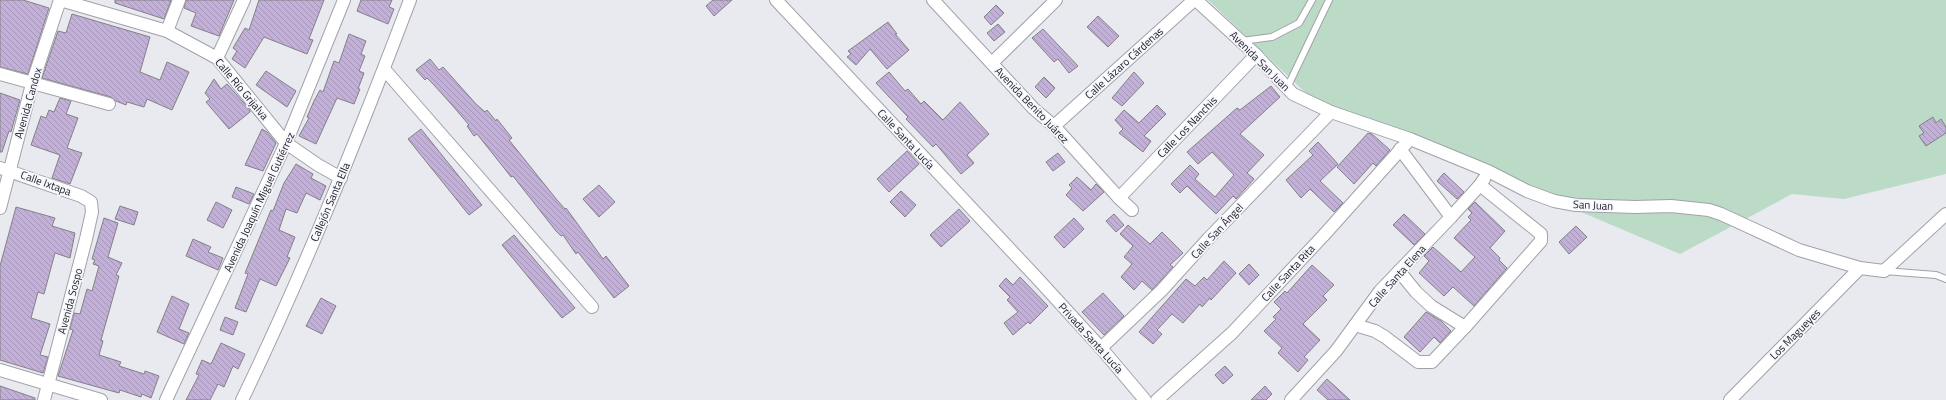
<svg xmlns="http://www.w3.org/2000/svg" width="1946" height="400" viewBox="0 0 1946 400" font-family="'Titillium Web',sans-serif">
<style>
.green{fill:#bcdbc7}
.building{fill:url(#building-back-hatch);stroke:#838087}
.lines{fill:none;stroke-linecap:round;stroke-linejoin:round}
.lane-casing{stroke:#a1a2a9;stroke-width:8}
.street-casing{stroke:#a1a2a9;stroke-width:14}
.lane{stroke:#fff;stroke-width:6}
.street{stroke:#fff;stroke-width:12}
.labels{text-anchor:middle;stroke-width:3.5;stroke-linejoin:round;paint-order:stroke}
.street-label{font-size:11px;fill:#1c1c1f;stroke:#f6f7fe}
</style>
<defs>
<pattern id="building-back-hatch" width="6" height="6" patternUnits="userSpaceOnUse"><rect width="6" height="6" fill="#c2b0d8"/><path d="M-1 5l2 2M0 0l6 6M5-1l2 2" fill="none" stroke="#a697b9"/></pattern>
</defs>
<rect width="100%" height="100%" fill="#e9e9f0"/>
<!-- green -->
<path class="green" d="M 1208,0 L 1946,0 L 1946,174 L 1844,199 L 1792,194 L 1680,254 L 1310,97 Z"/>
<!-- building -->
<g class="building">
<path d="M 0,0 L 23,0 L 49,8 L 28,74 L 0,67 Z"/>
<path d="M 115,0 L 171,0 L 164,19 L 115,3 Z"/>
<path d="M 186,0 L 234,0 L 219,36 L 191,26 L 196,13 L 184,8 Z"/>
<path d="M 259,0 L 324,0 L 309,39 L 313,40 L 307,54 L 264,37 L 245,68 L 232,59 L 237,51 L 233,48 L 245,28 L 249,30 Z"/>
<path d="M 361,0 L 392,0 L 389,7 L 394,9 L 388,24 L 357,11 Z"/>
<path d="M 713,0 L 732,0 L 714,16 L 706,6 Z"/>
<path d="M 996,5 L 1004,13 L 991,25 L 984,17 Z"/>
<path d="M 72,14 L 150,37 L 140,72 L 160,80 L 167,62 L 189,72 L 172,110 L 147,99 L 144,107 L 127,102 L 126,105 L 116,101 L 111,97 L 42,78 L 58,31 L 66,33 Z"/>
<path d="M 1098,16 L 1119,36 L 1108,47 L 1087,27 Z"/>
<path d="M 888,22 L 897,34 L 895,34 L 909,50 L 887,69 L 870,49 L 856,65 L 847,57 L 851,54 L 848,51 Z"/>
<path d="M 998,24 L 1005,32 L 994,41 L 987,33 Z"/>
<path d="M 1043,29 L 1078,66 L 1069,73 L 1058,59 L 1054,62 L 1032,38 Z"/>
<path d="M 349,34 L 366,41 L 361,54 L 365,56 L 359,71 L 364,73 L 358,89 L 360,89 L 354,104 L 337,98 L 316,144 L 299,136 L 309,118 L 307,117 L 314,101 L 320,90 L 323,92 L 334,61 L 339,63 Z"/>
<path d="M 430,59 L 439,70 L 443,67 L 476,104 L 485,112 L 487,110 L 496,121 L 497,119 L 512,138 L 509,140 L 557,200 L 565,209 L 566,208 L 603,259 L 606,256 L 629,286 L 614,298 L 578,252 L 576,254 L 563,235 L 561,236 L 556,231 L 513,176 L 511,177 L 508,173 L 477,134 L 474,136 L 467,126 L 469,125 L 452,105 L 434,85 L 427,78 L 425,80 L 416,70 Z"/>
<path d="M 266,71 L 296,91 L 287,107 L 256,85 Z"/>
<path d="M 889,72 L 905,91 L 908,89 L 921,104 L 924,101 L 943,120 L 960,102 L 989,134 L 967,155 L 974,163 L 961,174 L 936,144 L 933,147 L 906,119 L 908,117 L 876,83 Z"/>
<path d="M 1134,72 L 1144,83 L 1122,106 L 1112,98 Z"/>
<path d="M 1044,77 L 1055,88 L 1046,98 L 1035,87 Z"/>
<path d="M 214,79 L 221,89 L 227,84 L 250,110 L 250,112 L 229,129 L 206,102 L 210,99 L 205,93 Z"/>
<path d="M 1271,86 L 1280,97 L 1240,134 L 1264,155 L 1247,173 L 1254,179 L 1236,199 L 1233,196 L 1216,214 L 1187,186 L 1180,193 L 1171,184 L 1190,165 L 1199,174 L 1195,179 L 1215,197 L 1234,175 L 1212,152 L 1198,164 L 1187,152 L 1237,108 L 1240,110 Z"/>
<path d="M 0,93 L 20,100 L 11,132 L 9,131 L 2,152 L 0,152 Z"/>
<path d="M 60,98 L 71,101 L 66,114 L 78,118 L 67,148 L 82,153 L 70,184 L 52,178 L 60,155 L 31,145 L 41,116 L 46,118 L 49,110 L 54,112 Z"/>
<path d="M 1157,105 L 1166,114 L 1144,136 L 1151,141 L 1143,152 L 1119,133 L 1123,129 L 1115,120 L 1124,110 L 1139,123 Z"/>
<path d="M 1933,117 L 1936,123 L 1941,119 L 1946,127 L 1946,133 L 1926,146 L 1919,136 L 1924,133 L 1919,126 Z"/>
<path d="M 262,129 L 267,132 L 276,143 L 263,171 L 245,165 Z"/>
<path d="M 421,129 L 482,205 L 469,215 L 408,139 Z"/>
<path d="M 1368,133 L 1372,134 L 1390,150 L 1376,166 L 1373,163 L 1354,184 L 1337,167 Z"/>
<path d="M 1318,142 L 1338,164 L 1320,181 L 1343,203 L 1334,212 L 1310,189 L 1301,198 L 1286,180 L 1313,155 L 1309,151 Z"/>
<path d="M 907,151 L 919,164 L 889,192 L 877,179 Z"/>
<path d="M 1058,153 L 1065,162 L 1053,171 L 1046,162 Z"/>
<path d="M 296,164 L 313,174 L 311,178 L 326,186 L 320,200 L 306,193 L 297,213 L 286,209 L 279,230 L 295,237 L 287,257 L 290,258 L 276,286 L 260,279 L 246,312 L 235,308 L 248,274 L 245,273 L 271,210 L 273,211 L 284,183 Z"/>
<path d="M 1444,173 L 1464,192 L 1457,199 L 1437,181 Z"/>
<path d="M 1077,177 L 1091,190 L 1096,184 L 1104,192 L 1083,211 L 1066,195 L 1072,188 L 1069,185 Z"/>
<path d="M 599,185 L 615,202 L 599,217 L 583,199 Z"/>
<path d="M 236,187 L 254,194 L 249,204 L 232,197 Z"/>
<path d="M 901,191 L 916,205 L 905,217 L 890,202 Z"/>
<path d="M 216,202 L 232,210 L 223,228 L 207,220 Z"/>
<path d="M 1475,202 L 1505,231 L 1490,248 L 1500,258 L 1499,260 L 1507,268 L 1474,306 L 1453,287 L 1444,296 L 1419,273 L 1429,261 L 1424,256 L 1433,247 L 1461,272 L 1475,257 L 1454,238 L 1471,220 L 1468,217 L 1472,213 L 1468,209 Z"/>
<path d="M 120,206 L 138,212 L 134,225 L 115,219 Z"/>
<path d="M 16,207 L 55,218 L 52,226 L 75,233 L 70,258 L 55,253 L 44,294 L 38,292 L 31,318 L 50,324 L 40,355 L 48,357 L 43,373 L 0,360 L 0,266 Z"/>
<path d="M 959,209 L 970,221 L 941,247 L 930,235 Z"/>
<path d="M 1114,214 L 1124,225 L 1116,232 L 1106,221 Z"/>
<path d="M 1404,214 L 1425,234 L 1414,245 L 1393,225 Z"/>
<path d="M 104,218 L 118,223 L 108,257 L 122,263 L 116,275 L 119,276 L 101,340 L 103,341 L 99,355 L 121,362 L 119,366 L 144,374 L 145,371 L 159,376 L 151,398 L 142,394 L 141,397 L 120,390 L 119,393 L 58,376 L 73,330 L 70,329 L 74,313 L 80,314 L 87,289 L 92,291 L 99,266 L 93,264 L 95,260 L 92,259 Z"/>
<path d="M 1074,218 L 1084,229 L 1064,248 L 1054,237 Z"/>
<path d="M 1128,225 L 1150,244 L 1162,232 L 1183,253 L 1170,265 L 1173,267 L 1152,290 L 1142,281 L 1134,290 L 1121,277 L 1132,264 L 1124,257 L 1133,246 L 1120,234 Z"/>
<path d="M 1576,226 L 1587,237 L 1569,254 L 1559,242 Z"/>
<path d="M 514,235 L 575,308 L 562,318 L 502,245 Z"/>
<path d="M 193,239 L 211,247 L 208,252 L 223,258 L 218,270 L 186,256 Z"/>
<path d="M 1224,261 L 1236,273 L 1211,300 L 1210,298 L 1202,307 L 1200,304 L 1183,323 L 1172,314 L 1157,330 L 1162,334 L 1153,344 L 1139,332 L 1186,279 L 1195,286 L 1204,277 L 1207,280 Z"/>
<path d="M 1249,264 L 1259,275 L 1249,285 L 1239,274 Z"/>
<path d="M 1312,265 L 1334,285 L 1323,296 L 1327,300 L 1303,324 L 1320,340 L 1304,357 L 1308,360 L 1298,372 L 1278,353 L 1282,348 L 1264,331 L 1276,319 L 1273,317 L 1281,309 L 1274,302 L 1285,291 L 1287,293 Z"/>
<path d="M 1020,277 L 1048,306 L 1030,324 L 1028,322 L 1013,335 L 1004,323 L 1018,312 L 1007,300 L 1010,297 L 999,286 L 1006,278 L 1013,285 Z"/>
<path d="M 1103,293 L 1124,316 L 1104,335 L 1082,312 Z"/>
<path d="M 172,296 L 189,304 L 179,329 L 189,333 L 184,344 L 157,332 Z"/>
<path d="M 321,298 L 336,306 L 322,334 L 306,326 Z"/>
<path d="M 1426,312 L 1441,321 L 1451,331 L 1440,343 L 1434,337 L 1420,352 L 1404,337 Z"/>
<path d="M 225,317 L 238,322 L 233,335 L 220,330 Z"/>
<path d="M 221,343 L 245,354 L 238,369 L 233,366 L 224,387 L 218,384 L 210,400 L 186,400 L 199,375 L 196,374 L 202,360 L 211,364 Z"/>
<path d="M 1225,366 L 1233,375 L 1223,384 L 1215,375 Z"/>
<path d="M 1327,379 L 1350,400 L 1328,400 L 1317,390 Z"/>
<path d="M 0,386 L 35,398 L 35,400 L 0,400 Z"/>
<path d="M 1265,386 L 1272,394 L 1266,400 L 1251,400 Z"/>
</g>
<g class="lines">
<defs>
<g id="lane">
<path d="M 1242,41 L 1272,37 L 1299,23 L 1312,0"/>
<path d="M 1287,88 L 1329,0"/>
<path d="M 1884,271 L 1936,275 L 1946,279"/>
</g>
<g id="street">
<path d="M 60,0 L 167,31 L 217,58 L 286,143 L 318,165 L 341,178"/>
<path d="M 776,0 L 1036,277 L 1101,348 L 1145,400"/>
<path d="M 933,0 L 1034,109 L 1054,126 L 1119,198 L 1132,210"/>
<path d="M 1196,0 L 1256,55 L 1293,94 L 1331,112 L 1410,139 L 1488,171 L 1527,191 L 1554,201 L 1576,205 L 1635,207 L 1671,206 L 1709,210 L 1721,214 L 1799,250 L 1860,268 L 1884,271 L 1946,214"/>
<path d="M 167,31 L 179,0"/>
<path d="M 217,58 L 244,0"/>
<path d="M 992,63 L 1056,0"/>
<path d="M 384,69 L 592,307"/>
<path d="M 0,74 L 109,104"/>
<path d="M 1054,126 L 1194,0"/>
<path d="M 1400,149 L 1451,217"/>
<path d="M 0,168 L 81,196 L 91,202 L 92,212 L 86,239 L 44,400"/>
<path d="M 1119,198 L 1256,55"/>
<path d="M 0,208 L 32,84 L 60,0"/>
<path d="M 1399,271 L 1416,292 L 1431,306 L 1465,327"/>
<path d="M 1355,325 L 1375,331 L 1385,337 L 1418,362 L 1432,362 L 1465,327 L 1541,241 L 1541,234 L 1480,185"/>
<path d="M 1101,348 L 1162,290 L 1208,239 L 1331,112"/>
<path d="M 0,370 L 101,400"/>
<path d="M 166,400 L 286,143 L 344,0"/>
<path d="M 242,400 C 305,270 359,135 410,0"/>
<path d="M 1157,400 L 1232,333 L 1323,236 L 1410,139"/>
<path d="M 1291,400 L 1336,351 L 1380,291 L 1451,217 L 1480,185 L 1484,179"/>
<path d="M 1730,400 L 1860,268"/>
</g>
</defs>
<!-- lane casing -->
<use href="#lane" class="lane-casing"/>
<!-- street casing -->
<use href="#street" class="street-casing"/>
<!-- lane -->
<use href="#lane" class="lane"/>
<!-- street -->
<use href="#street" class="street"/>
</g>
<g class="labels">
<!-- street labels -->
<g class="street-label">
<text transform="translate(1260 61) rotate(45)" y="4">Avenida San Juan</text>
<text transform="translate(1124 63) rotate(-42)" y="4">Calle Lázaro Cárdenas</text>
<text transform="translate(242 89) rotate(50)" y="4">Calle Río Grijalva</text>
<text transform="translate(28 103) rotate(-74)" y="4">Avenida Candox</text>
<text transform="translate(1032 105) rotate(46)" y="4">Avenida Benito Juárez</text>
<text transform="translate(1187 127) rotate(-46)" y="4">Calle Los Nanchis</text>
<text transform="translate(906 139) rotate(47)" y="4">Calle Santa Lucía</text>
<text transform="translate(46 183) rotate(20)" y="4">Calle Ixtapa</text>
<text transform="translate(259 202) rotate(-65)" y="4">Avenida Joaquín Miguel Gutiérrez</text>
<text transform="translate(330 202) rotate(-67)" y="4">Callejón Santa Ella</text>
<text transform="translate(1593 205) rotate(3)" y="4">San Juan</text>
<text transform="translate(1217 231) rotate(-47)" y="4">Calle San Ángel</text>
<text transform="translate(1288 273) rotate(-47)" y="4">Calle Santa Rita</text>
<text transform="translate(1397 276) rotate(-48)" y="4">Calle Santa Elena</text>
<text transform="translate(70 301) rotate(-75)" y="4">Avenida Sospo</text>
<text transform="translate(1795 334) rotate(-45)" y="4">Los Magueyes</text>
<text transform="translate(1091 338) rotate(48)" y="4">Privada Santa Lucía</text>
</g>
</g>
</svg>
